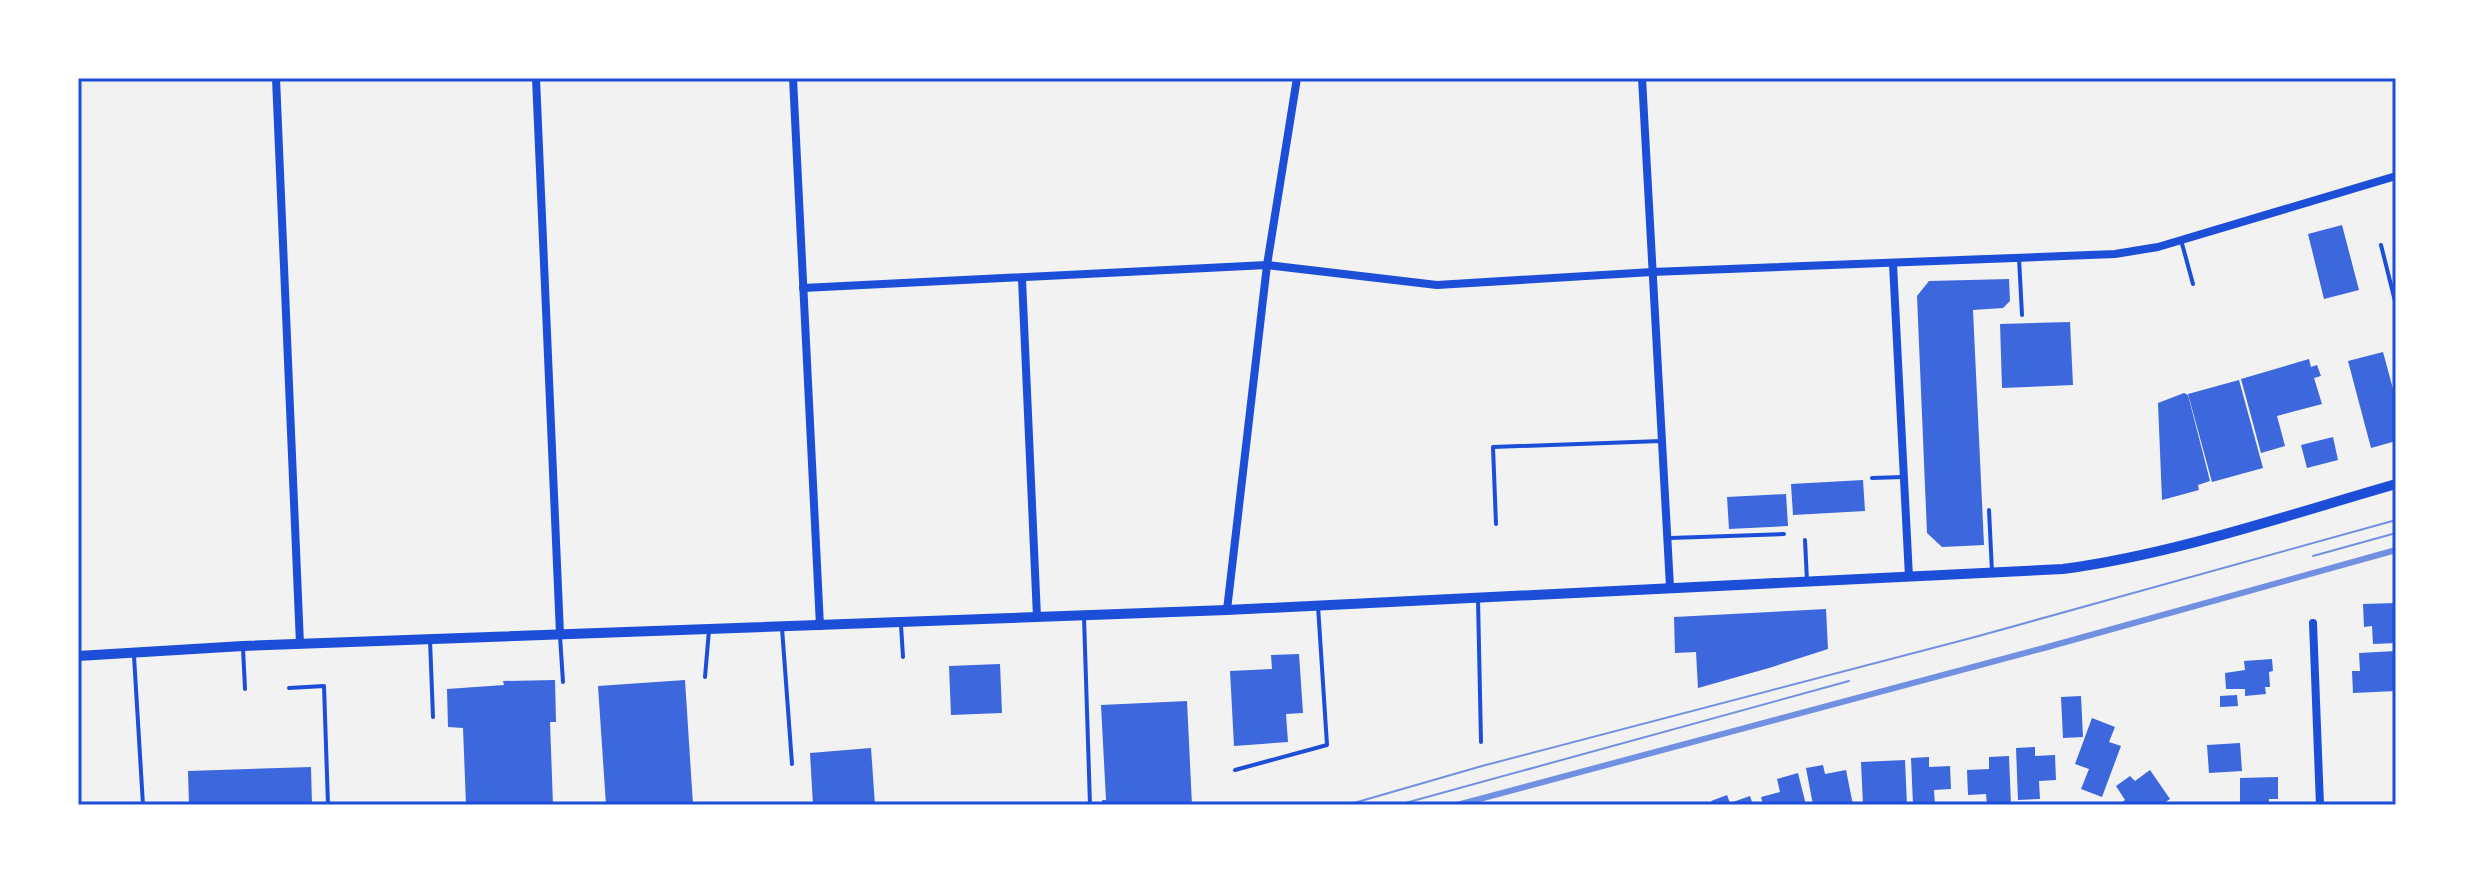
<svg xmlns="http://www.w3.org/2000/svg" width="2474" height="883" viewBox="0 0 2474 883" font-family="Inter,sans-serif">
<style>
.building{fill:#3d67dc}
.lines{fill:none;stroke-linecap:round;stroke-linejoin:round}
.service{stroke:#1d4ed8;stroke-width:4}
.minor{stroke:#1d4ed8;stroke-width:8}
.tertiary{stroke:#1d4ed8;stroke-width:10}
.tram{stroke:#7290e2;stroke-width:2}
.rail{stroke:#7290e2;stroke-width:6}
.neatline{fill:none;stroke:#1d4ed8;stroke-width:3}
</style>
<rect width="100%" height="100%" fill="#f2f2f2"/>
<!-- building -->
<g class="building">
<path d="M 2342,225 L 2359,290 L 2324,299 L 2308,234 Z"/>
<path d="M 2009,279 L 2010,301 L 2003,308 L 1973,310 L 1984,545 L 1942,547 L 1927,533 L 1917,296 L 1929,281 Z"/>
<path d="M 2070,322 L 2073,385 L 2002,388 L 2000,324 Z"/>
<path d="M 2383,352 L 2396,400 L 2396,441 L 2371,448 L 2348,361 Z"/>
<path d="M 2309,359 L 2311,367 L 2317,365 L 2321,376 L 2314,378 L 2322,404 L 2277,416 L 2285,446 L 2261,453 L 2241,379 Z"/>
<path d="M 2239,380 L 2263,468 L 2212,482 L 2188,394 Z"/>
<path d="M 2184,393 L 2188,395 L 2210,481 L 2198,485 L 2199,490 L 2162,500 L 2158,403 Z"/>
<path d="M 2333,437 L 2338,460 L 2307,468 L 2301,445 Z"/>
<path d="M 1863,480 L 1865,511 L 1793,515 L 1791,484 Z"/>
<path d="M 1786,494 L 1788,526 L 1729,529 L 1727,497 Z"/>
<path d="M 2396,603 L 2396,643 L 2373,644 L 2372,626 L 2364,627 L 2363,604 Z"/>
<path d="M 1826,609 L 1828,649 L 1769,668 L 1698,688 L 1696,652 L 1675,653 L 1674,617 Z"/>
<path d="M 2396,651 L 2396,691 L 2353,693 L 2352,671 L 2360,671 L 2359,653 Z"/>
<path d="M 1299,654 L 1303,713 L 1286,714 L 1288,742 L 1234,746 L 1230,671 L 1272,669 L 1271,655 Z"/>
<path d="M 2272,659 L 2273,671 L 2269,672 L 2270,687 L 2265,687 L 2266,694 L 2245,696 L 2245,689 L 2226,689 L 2225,673 L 2245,670 L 2244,661 Z"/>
<path d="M 1000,664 L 1002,713 L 951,715 L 949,666 Z"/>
<path d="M 555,680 L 556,722 L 550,722 L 553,805 L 466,805 L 463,728 L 448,727 L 447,689 L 504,685 L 503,681 Z"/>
<path d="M 685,680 L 693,805 L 606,805 L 598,686 Z"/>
<path d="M 2237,695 L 2238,706 L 2220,707 L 2220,696 Z"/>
<path d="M 2081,696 L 2083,737 L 2063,738 L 2061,697 Z"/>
<path d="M 1187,701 L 1192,805 L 1103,805 L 1102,800 L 1106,800 L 1101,705 Z"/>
<path d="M 2092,718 L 2115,727 L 2109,742 L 2121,746 L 2102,797 L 2081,789 L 2089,769 L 2075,764 Z"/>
<path d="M 2240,743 L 2242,771 L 2209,773 L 2207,745 Z"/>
<path d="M 2035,747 L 2035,756 L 2055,755 L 2056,780 L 2039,781 L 2040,799 L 2018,800 L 2016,748 Z"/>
<path d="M 871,748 L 875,805 L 813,805 L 810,753 Z"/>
<path d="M 2009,756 L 2011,805 L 1987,805 L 1986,794 L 1968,795 L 1967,770 L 1989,769 L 1989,757 Z"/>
<path d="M 1929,757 L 1929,767 L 1950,766 L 1951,789 L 1934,790 L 1935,805 L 1913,805 L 1911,758 Z"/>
<path d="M 1905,760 L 1907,805 L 1863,805 L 1861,762 Z"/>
<path d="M 1823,765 L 1825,774 L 1846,770 L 1853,805 L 1813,805 L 1806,768 Z"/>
<path d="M 311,767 L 312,805 L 189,805 L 188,771 Z"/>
<path d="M 2150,770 L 2170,799 L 2161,805 L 2118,805 L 2125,800 L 2116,786 L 2130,776 L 2135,781 Z"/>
<path d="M 1798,773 L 1806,805 L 1763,805 L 1761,797 L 1780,792 L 1777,779 Z"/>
<path d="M 2278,777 L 2278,799 L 2269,799 L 2269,805 L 2240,805 L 2240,778 Z"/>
<path d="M 1727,795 L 1730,803 L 1750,796 L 1753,805 L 1713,805 L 1711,801 Z"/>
</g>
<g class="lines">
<!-- service -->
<g class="service">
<path d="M 2181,240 L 2193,284"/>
<path d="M 2381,245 L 2396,305"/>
<path d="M 2019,258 L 2022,315"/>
<path d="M 1872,478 L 1903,477"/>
<path d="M 1989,510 L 1992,572"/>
<path d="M 1496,524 L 1493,447 L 1661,441"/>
<path d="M 1670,538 L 1784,534"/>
<path d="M 1805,540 L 1807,581"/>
<path d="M 1478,599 L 1481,742"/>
<path d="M 1084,617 L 1090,805"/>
<path d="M 901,625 L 903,657"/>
<path d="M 782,628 L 792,764"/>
<path d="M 560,636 L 563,682"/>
<path d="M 430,640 L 433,717"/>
<path d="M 243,648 L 245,689"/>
<path d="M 134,656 L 143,805"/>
<path d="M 705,677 L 709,630"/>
<path d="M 289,688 L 324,686 L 328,805"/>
<path d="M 1235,770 L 1327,745 L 1318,606"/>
</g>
<!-- minor -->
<g class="minor">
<path d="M 276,78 L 300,644"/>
<path d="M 536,78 L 560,634"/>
<path d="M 793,78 L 820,626"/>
<path d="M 1642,78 L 1670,587"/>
<path d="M 1893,264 L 1909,577"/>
<path d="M 1022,279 L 1037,617"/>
<path d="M 803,288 L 1267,265 L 1437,285 L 1652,272 L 2115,254 L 2158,247 L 2396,176"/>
<path d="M 1227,610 L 1267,265 L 1297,78"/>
<path d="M 2313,623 L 2320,805"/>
</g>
<!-- tertiary -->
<path class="tertiary" d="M 78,656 L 243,646 L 1227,610 L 2063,569 C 2174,554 2288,515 2396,484"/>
<!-- tram -->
<g class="tram">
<path d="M 2313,556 L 2396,533"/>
<path d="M 1347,805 L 1482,766 L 1975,637 L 2396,520"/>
<path d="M 1398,805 L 1849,681"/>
</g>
<!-- rail -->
<path class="rail" d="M 1457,805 L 2044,648 L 2396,550"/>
</g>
<!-- border -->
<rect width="2474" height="883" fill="none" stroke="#ffffff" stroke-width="160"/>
<rect x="80" y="80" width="2314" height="723" class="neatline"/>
</svg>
